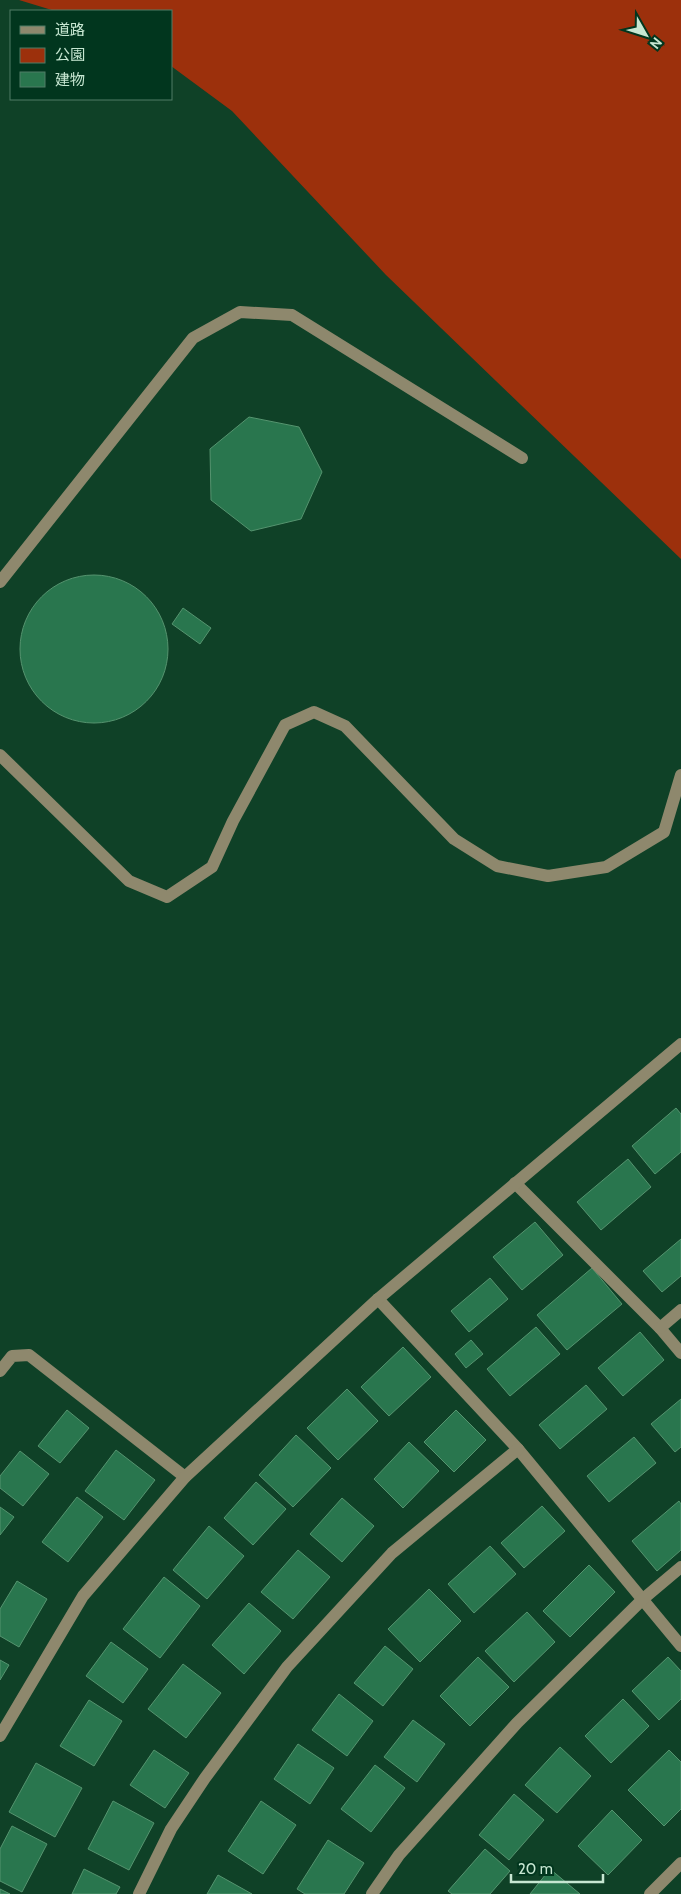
<svg xmlns="http://www.w3.org/2000/svg" width="681" height="1894" viewBox="0 0 681 1894" font-family="Cabin,'Noto Sans JP',sans-serif">
<style>
.green{fill:#9c300c}
.building{fill:#29764e;stroke:#55946f}
.lines{fill:none;stroke-linecap:round;stroke-linejoin:round}
.minor{stroke:#8e886d;stroke-width:12}
</style>
<rect width="100%" height="100%" fill="#0f4127"/>
<!-- green -->
<path class="green" d="M 19,0 L 681,0 L 681,559 L 386,275 L 232,111 L 171,66 L 171,11 L 55,11 Z"/>
<!-- building -->
<g class="building">
<path d="M 249,417 L 299,427 L 322,472 L 301,519 L 251,531 L 211,500 L 210,449 Z"/>
<circle cx="94" cy="649" r="74"/>
<path d="M 183,608 L 211,628 L 200,644 L 172,624 Z"/>
<path d="M 676,1108 L 681,1114 L 681,1152 L 655,1174 L 632,1146 Z"/>
<path d="M 628,1159 L 651,1187 L 601,1230 L 577,1202 Z"/>
<path d="M 535,1222 L 563,1255 L 522,1290 L 493,1257 Z"/>
<path d="M 681,1239 L 681,1276 L 662,1292 L 643,1271 Z"/>
<path d="M 592,1268 L 622,1304 L 567,1350 L 537,1315 Z"/>
<path d="M 490,1278 L 508,1299 L 469,1332 L 451,1311 Z"/>
<path d="M 536,1327 L 560,1354 L 510,1396 L 487,1369 Z"/>
<path d="M 640,1332 L 664,1360 L 623,1396 L 598,1368 Z"/>
<path d="M 471,1340 L 483,1354 L 466,1368 L 455,1354 Z"/>
<path d="M 403,1347 L 431,1377 L 389,1416 L 361,1387 Z"/>
<path d="M 586,1385 L 607,1409 L 560,1449 L 539,1425 Z"/>
<path d="M 347,1389 L 378,1421 L 338,1460 L 307,1428 Z"/>
<path d="M 681,1399 L 681,1447 L 675,1452 L 651,1424 Z"/>
<path d="M 67,1410 L 89,1428 L 60,1463 L 38,1446 Z"/>
<path d="M 456,1410 L 486,1440 L 454,1472 L 424,1442 Z"/>
<path d="M 296,1435 L 331,1468 L 293,1507 L 259,1475 Z"/>
<path d="M 634,1437 L 656,1463 L 609,1502 L 587,1476 Z"/>
<path d="M 409,1442 L 439,1471 L 403,1508 L 374,1479 Z"/>
<path d="M 116,1450 L 155,1480 L 124,1520 L 85,1491 Z"/>
<path d="M 20,1451 L 49,1474 L 23,1506 L 0,1488 L 0,1476 Z"/>
<path d="M 256,1482 L 286,1509 L 253,1545 L 224,1518 Z"/>
<path d="M 77,1497 L 103,1517 L 68,1562 L 42,1542 Z"/>
<path d="M 342,1498 L 374,1526 L 342,1562 L 310,1534 Z"/>
<path d="M 679,1501 L 681,1504 L 681,1550 L 657,1571 L 632,1541 Z"/>
<path d="M 542,1506 L 565,1531 L 524,1568 L 501,1543 Z"/>
<path d="M 0,1507 L 14,1517 L 0,1535 Z"/>
<path d="M 209,1526 L 244,1556 L 207,1599 L 173,1570 Z"/>
<path d="M 490,1546 L 516,1574 L 474,1613 L 448,1584 Z"/>
<path d="M 298,1550 L 330,1577 L 293,1619 L 261,1592 Z"/>
<path d="M 589,1565 L 615,1592 L 570,1637 L 543,1611 Z"/>
<path d="M 164,1577 L 200,1606 L 160,1658 L 123,1629 Z"/>
<path d="M 17,1581 L 47,1599 L 19,1647 L 0,1636 L 0,1609 Z"/>
<path d="M 429,1589 L 461,1621 L 420,1662 L 388,1629 Z"/>
<path d="M 249,1603 L 281,1631 L 244,1674 L 212,1645 Z"/>
<path d="M 527,1612 L 555,1642 L 514,1682 L 485,1651 Z"/>
<path d="M 111,1642 L 148,1669 L 123,1703 L 86,1676 Z"/>
<path d="M 385,1646 L 413,1669 L 383,1706 L 354,1683 Z"/>
<path d="M 478,1657 L 509,1687 L 470,1726 L 440,1696 Z"/>
<path d="M 668,1657 L 681,1671 L 681,1699 L 659,1720 L 632,1691 Z"/>
<path d="M 0,1660 L 9,1665 L 0,1680 Z"/>
<path d="M 183,1664 L 221,1693 L 186,1738 L 148,1709 Z"/>
<path d="M 339,1694 L 373,1721 L 347,1756 L 312,1730 Z"/>
<path d="M 623,1699 L 649,1726 L 611,1763 L 585,1736 Z"/>
<path d="M 89,1700 L 122,1721 L 94,1766 L 60,1746 Z"/>
<path d="M 413,1720 L 445,1744 L 417,1782 L 384,1757 Z"/>
<path d="M 298,1744 L 334,1768 L 310,1804 L 274,1779 Z"/>
<path d="M 560,1747 L 591,1776 L 557,1813 L 525,1785 Z"/>
<path d="M 154,1750 L 189,1773 L 165,1808 L 130,1785 Z"/>
<path d="M 669,1750 L 681,1762 L 681,1809 L 664,1826 L 628,1790 Z"/>
<path d="M 36,1763 L 82,1788 L 55,1837 L 9,1812 Z"/>
<path d="M 375,1765 L 405,1788 L 371,1832 L 341,1809 Z"/>
<path d="M 514,1794 L 544,1820 L 509,1860 L 479,1835 Z"/>
<path d="M 113,1801 L 154,1823 L 129,1870 L 88,1849 Z"/>
<path d="M 261,1801 L 296,1825 L 263,1874 L 228,1851 Z"/>
<path d="M 612,1810 L 642,1840 L 608,1875 L 578,1846 Z"/>
<path d="M 12,1826 L 47,1844 L 22,1892 L 0,1881 L 0,1849 Z"/>
<path d="M 328,1840 L 364,1863 L 344,1894 L 305,1894 L 297,1889 Z"/>
<path d="M 485,1849 L 510,1871 L 490,1894 L 452,1894 L 448,1891 Z"/>
<path d="M 84,1869 L 120,1887 L 116,1894 L 72,1894 Z"/>
<path d="M 550,1869 L 580,1894 L 530,1894 Z"/>
<path d="M 218,1875 L 252,1894 L 207,1894 Z"/>
<path d="M 0,1889 L 10,1894 L 0,1894 Z"/>
</g>
<g class="lines">
<!-- minor -->
<g class="minor">
<path d="M 0,582 L 193,338 L 240,312 L 292,315 L 522,458"/>
<path d="M 0,755 L 129,881 L 167,897 L 212,867 L 233,821 L 285,725 L 314,712 L 345,726 L 454,839 L 497,866 L 548,876 L 606,867 L 664,832 L 681,775"/>
<path d="M 515,1183 L 660,1328 L 681,1353"/>
<path d="M 378,1299 L 518,1449 L 681,1646"/>
<path d="M 660,1328 L 681,1310"/>
<path d="M 0,1371 L 12,1356 L 29,1355 L 185,1477"/>
<path d="M 0,1736 L 83,1596 L 185,1477 L 378,1299 L 681,1044"/>
<path d="M 139,1894 L 171,1829 L 205,1778 L 287,1667 L 392,1553 L 518,1449"/>
<path d="M 372,1894 L 399,1855 L 517,1723 L 643,1599 L 681,1567"/>
<path d="M 650,1894 L 681,1863"/>
</g>
</g>
<!-- legend -->
<rect x="10" y="10" width="162" height="90" fill="#01361e" stroke="#507d66"/>
<rect x="20" y="26" width="25" height="8" fill="#8e886d" stroke="#507d66"/>
<text x="55" y="35" font-size="15" fill="#c7e7d2">道路</text>
<rect x="20" y="48" width="25" height="15" fill="#9c300c" stroke="#507d66"/>
<text x="55" y="60" font-size="15" fill="#c7e7d2">公園</text>
<rect x="20" y="72" width="25" height="15" fill="#29764e" stroke="#507d66"/>
<text x="55" y="85" font-size="15" fill="#c7e7d2">建物</text>
<!-- north arrow -->
<g transform="translate(646 35) rotate(129)" stroke="#01361e" stroke-width="4" paint-order="stroke">
<path d="M0-4L9 19L0 12L-9 19Z" fill="#c7e7d2"/>
<text y="-8" font-size="14" font-weight="bold" text-anchor="middle" fill="#c7e7d2">N</text>
</g>
<!-- scale -->
<path d="M511 1874v8h92v-8" fill="none" stroke="#c7e7d2" stroke-width="2.5"/>
<text x="518" y="1874" font-size="15" fill="#c7e7d2" stroke="#01361e" stroke-width="4" paint-order="stroke">20 m</text>
</svg>
